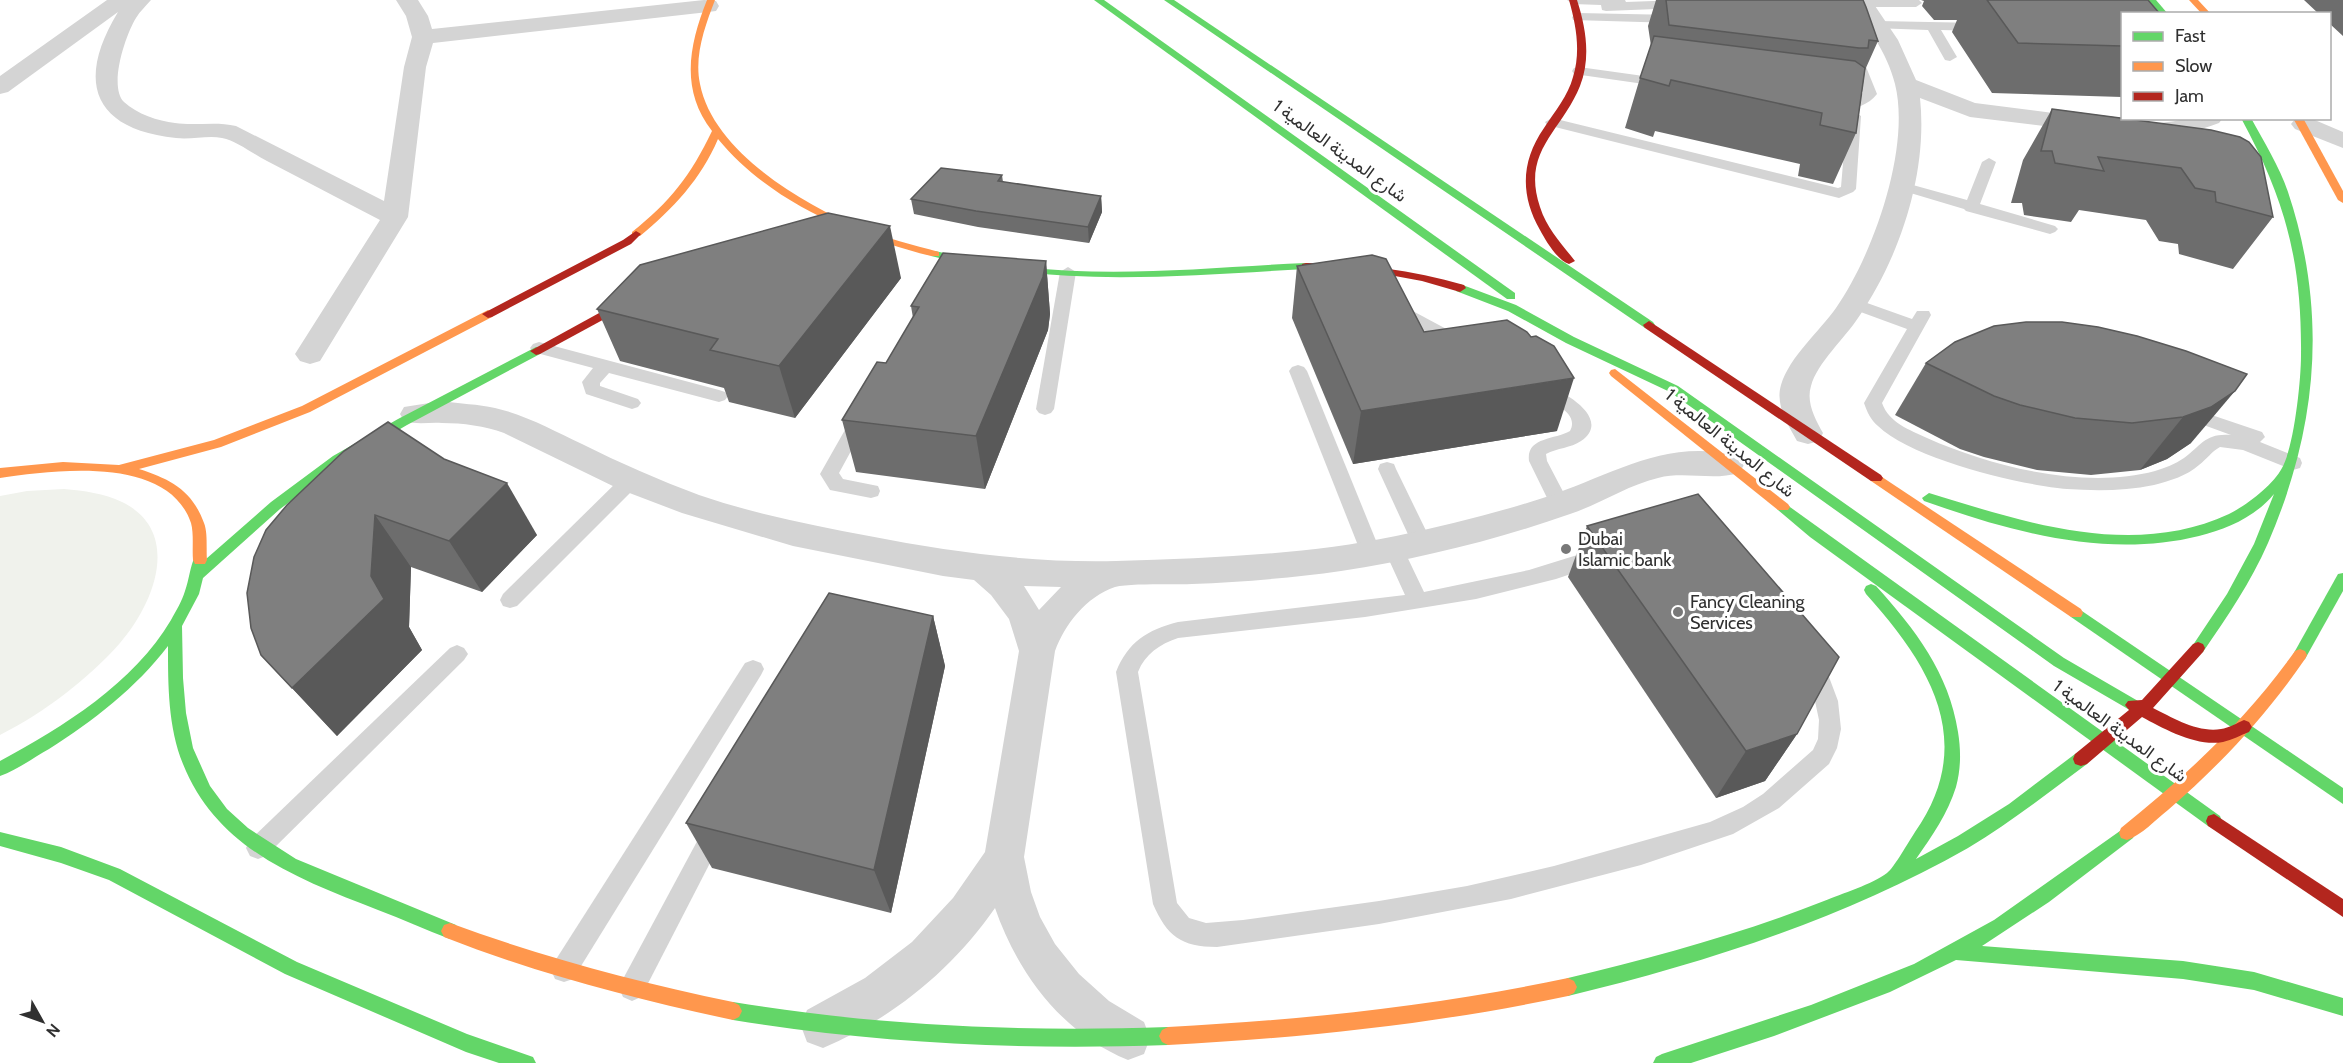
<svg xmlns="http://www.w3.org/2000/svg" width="2343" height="1063" viewBox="0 0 2343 1063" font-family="Cabin,Vazirmatn,sans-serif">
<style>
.green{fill:#f0f2ec}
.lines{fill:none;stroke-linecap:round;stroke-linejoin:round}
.lane{fill:#d4d4d4;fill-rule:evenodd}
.street{fill:#d4d4d4;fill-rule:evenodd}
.fast{fill:#63d668;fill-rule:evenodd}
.slow{fill:#ff974d;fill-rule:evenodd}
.jam{fill:#b3261e;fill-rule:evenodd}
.wall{fill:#6d6d6d}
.shaded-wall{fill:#595959}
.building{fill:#7f7f7f;stroke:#595959;stroke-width:1.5}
.poi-dot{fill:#787878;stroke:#fff;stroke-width:2}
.labels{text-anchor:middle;stroke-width:6;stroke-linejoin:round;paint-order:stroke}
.street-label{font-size:18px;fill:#303030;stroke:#fff}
.poi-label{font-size:18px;fill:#303030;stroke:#fff;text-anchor:start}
</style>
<rect width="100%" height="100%" fill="#fff"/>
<!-- green -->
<path class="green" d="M 64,489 C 84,491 104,493 122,502 C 183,532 154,604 120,643 C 87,680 45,712 0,735 L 0,496 L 27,491 Z"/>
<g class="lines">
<!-- lane -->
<g class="lane">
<path d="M 1567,0 L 1625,0 L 1626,2 L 1681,0 L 1687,4 L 1681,8 L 1606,11 L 1602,10 L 1601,5 L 1573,4 Z"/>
<path d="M 1860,0 L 1919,0 L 1922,3 L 1916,7 L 1863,7 L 1857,3 Z"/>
<path d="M 1578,13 L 1675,15 L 1681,19 L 1675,23 L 1573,20 L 1572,17 Z"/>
<path d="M 1878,21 L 1980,23 L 1986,27 L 1980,31 L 1941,30 L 1957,57 L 1950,61 L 1945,60 L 1928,30 L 1873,28 L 1872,25 Z"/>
<path d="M 1853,48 L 1860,52 L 1877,94 C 1866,108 1846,112 1829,108 L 1827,105 L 1829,102 L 1852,100 L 1863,93 L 1846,52 Z"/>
<path d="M 1579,67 L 1665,79 L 1672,83 L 1665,87 L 1574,74 L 1572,71 L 1574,68 Z"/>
<path d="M 1854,112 L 1861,116 L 1856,189 L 1853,192 L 1839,198 L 1547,125 L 1545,122 L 1552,118 L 1838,188 L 1841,187 L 1847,116 Z"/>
<path d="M 1989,158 L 1996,162 L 1980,204 L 2055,226 L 2058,229 L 2055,232 L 2050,234 L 1966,211 L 1964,209 L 1897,189 L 1895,186 L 1902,182 L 1967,200 L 1982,162 Z"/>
<path d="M 1068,267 L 1076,272 L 1054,409 L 1051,413 L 1045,415 L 1039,413 L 1036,409 L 1060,272 Z"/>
<path d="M 1853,298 L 1912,319 L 1917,311 L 1929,311 L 1931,315 L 1882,403 C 1889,423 1910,430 1927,438 C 1992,467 2085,490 2155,471 C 2165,468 2175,464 2184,458 C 2202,445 2205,433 2231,435 L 2179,416 L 2176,412 L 2179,408 L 2185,406 L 2262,432 L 2265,437 L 2260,442 L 2300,458 L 2302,463 L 2300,468 L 2293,470 L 2243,450 L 2220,447 C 2211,452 2207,459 2199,465 C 2187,476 2169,481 2154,485 C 2125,491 2096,491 2067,489 C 2020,485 1912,459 1878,426 C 1871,420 1867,412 1864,403 L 1907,329 L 1847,307 L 1845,303 L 1847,299 Z"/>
<path d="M 1396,302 L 1465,339 L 1468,343 L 1465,347 L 1453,347 L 1390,311 L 1388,307 L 1390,303 Z"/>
<path d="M 539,342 L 719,390 L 725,392 L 728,396 L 725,400 L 719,402 L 609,373 L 600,383 L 600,386 L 638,399 L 641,403 L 638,407 L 632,409 L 586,394 L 582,382 L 593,368 L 533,352 L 530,348 L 533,344 Z"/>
<path d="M 1298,365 L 1304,367 L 1307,371 L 1381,553 L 1378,558 L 1371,561 L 1364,558 L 1361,553 L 1289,371 L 1292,367 Z"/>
<path d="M 1544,385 C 1563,390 1613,419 1581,441 C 1571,448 1557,448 1546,454 L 1547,461 L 1570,505 L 1567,510 L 1560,512 L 1553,510 L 1529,461 C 1526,437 1554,440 1570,431 C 1580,412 1551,403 1538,395 L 1535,391 L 1538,387 Z"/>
<path d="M 860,412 L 866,414 L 869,418 L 839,473 L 843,479 L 878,486 L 880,491 L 878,496 L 871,498 L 830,490 L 820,474 L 854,414 Z"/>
<path d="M 1387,462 L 1394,464 L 1396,469 L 1432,543 L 1429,548 L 1422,550 L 1415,548 L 1412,543 L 1378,469 L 1380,464 Z"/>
<path d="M 630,474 L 637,476 L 639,481 L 637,486 L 517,606 L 510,608 L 503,606 L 500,600 L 503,594 L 623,476 Z"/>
<path d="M 1693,519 L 1715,525 L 1722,531 L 1829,677 L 1838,701 L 1841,729 L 1837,748 L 1829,764 L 1779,808 L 1733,834 L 1641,865 L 1511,899 L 1379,924 L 1217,947 C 1181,947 1167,936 1153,904 L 1116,672 C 1128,642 1147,630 1178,622 L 1405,595 L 1384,549 L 1387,544 L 1394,541 L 1401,544 L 1424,592 L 1529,570 ZM 1693,533 L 1702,536 L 1708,541 L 1812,687 L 1819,720 L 1818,739 L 1813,750 L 1763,794 L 1743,807 L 1710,822 L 1554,866 L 1467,886 L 1379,901 L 1243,920 L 1206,923 L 1189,918 L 1177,903 L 1138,672 C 1145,654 1160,644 1178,638 L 1365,617 L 1476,599 L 1556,579 Z"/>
<path d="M 457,645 L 464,648 L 468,654 L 464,660 L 266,856 L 258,859 L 250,856 L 246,848 L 250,840 L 450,648 Z"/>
<path d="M 753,660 L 761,663 L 764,669 L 761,675 L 573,979 L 564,982 L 555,979 L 551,970 L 555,961 L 745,663 Z"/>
<path d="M 716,817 L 724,821 L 728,828 L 641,997 L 632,1001 L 623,997 L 619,988 L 623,979 L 708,821 Z"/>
</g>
<!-- street -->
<g class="street">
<path d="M 107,0 L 151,0 C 146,6 140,11 136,18 C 126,34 108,86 124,102 C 137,114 158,121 175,123 C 195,126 216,121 236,126 L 384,201 L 404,67 L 412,37 L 406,16 L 396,0 L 418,0 L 428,16 L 432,29 L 704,0 L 716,1 L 719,6 L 716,11 L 708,12 L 433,43 L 426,67 L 408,217 L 320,361 L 310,364 L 300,361 L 295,354 L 380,220 C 342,200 305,181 267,161 C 253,154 237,141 222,138 C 208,135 191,140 176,138 C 92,129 76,81 118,12 L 8,92 L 0,94 L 0,76 Z"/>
<path d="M 1849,0 L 1871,0 L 1898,40 L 1916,80 L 1975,103 L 2092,118 L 2100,120 L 2104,125 L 2100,130 L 2092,132 L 1970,117 L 1920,98 C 1928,173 1900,257 1858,318 C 1845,338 1817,363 1811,386 C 1806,402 1815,419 1823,433 L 1819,441 L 1808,444 L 1797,441 C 1788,425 1775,405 1781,385 C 1790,356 1819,332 1836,308 C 1873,255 1911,148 1895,84 C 1887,52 1867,26 1849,0 Z"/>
<path d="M 2186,118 L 2223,118 L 2219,123 C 2193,132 2165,143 2137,136 L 2134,131 L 2137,126 C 2154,122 2170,124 2186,118 Z"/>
<path d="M 2310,118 L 2343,132 L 2343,148 L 2295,129 L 2291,124 L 2295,119 Z"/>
<path d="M 442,401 C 460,404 478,404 495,408 C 526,415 554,431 582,444 C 620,463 659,480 699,495 C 754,514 812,525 869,536 C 951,552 1032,563 1116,561 C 1209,558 1305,555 1396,536 C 1447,525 1497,513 1546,497 C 1610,476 1669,436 1739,457 L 1744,465 L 1739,473 C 1713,481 1685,471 1658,478 C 1628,485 1600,504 1570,514 C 1496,540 1419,559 1341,571 C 1292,578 1242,582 1192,584 C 1174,585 1131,583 1115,587 C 1086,597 1065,624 1055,651 L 1024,857 L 1031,892 L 1040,917 L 1055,944 L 1079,974 L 1109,1001 L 1144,1022 L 1150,1038 L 1144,1054 L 1128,1060 C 1062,1033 1018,974 995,908 C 953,969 892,1019 823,1048 L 807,1042 L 801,1026 L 807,1010 L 865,978 L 912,942 L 953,898 L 985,852 L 1019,651 L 1009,619 L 991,595 L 974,580 L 943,576 L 793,546 L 682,513 L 619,489 L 504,433 C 485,426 463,423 442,423 C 429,422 418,425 404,421 L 400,414 L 404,407 ZM 1024,586 L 1025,586 L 1061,587 L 1039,610 Z"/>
</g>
<!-- fast -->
<g class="fast">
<path d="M 1094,0 L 1104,0 L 1515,293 L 1515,299 L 1507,299 Z"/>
<path d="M 1164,0 L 1174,0 L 1653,322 L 1655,325 L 1653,328 L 1645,328 Z"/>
<path d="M 2147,0 L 2156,0 L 2168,14 L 2159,14 Z"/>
<path d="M 2241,118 L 2251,118 C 2264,142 2279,166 2288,192 C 2328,312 2318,427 2268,543 C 2251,582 2227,617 2203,652 L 2198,654 L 2193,652 L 2191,648 L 2227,594 L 2254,544 L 2274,494 C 2255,517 2227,529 2199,536 C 2106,559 2012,532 1924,501 L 1922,498 L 1929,493 C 2024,522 2132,559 2229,514 C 2247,505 2273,485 2282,468 C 2294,447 2301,381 2301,356 C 2302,262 2286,201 2241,118 Z"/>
<path d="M 935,251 C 965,258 995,264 1025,267 C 1118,278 1213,267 1306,263 L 1312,266 L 1306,269 C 1179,276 1056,288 931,256 L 931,252 Z"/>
<path d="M 1460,284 L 1516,305 L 1574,337 L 1678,386 L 2064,658 L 2138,701 L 2141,705 L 2138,709 L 2133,711 L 2128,709 L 2054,666 L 1670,392 L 1566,343 L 1508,311 L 1456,291 L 1456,285 Z"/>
<path d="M 536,347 L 540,348 L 542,351 L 540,354 L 407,425 L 342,463 L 280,509 L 203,578 L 199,594 L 182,626 L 183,678 L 186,713 L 193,748 L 210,786 L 227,809 L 248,828 L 296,859 L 456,925 L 459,931 L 456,937 L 450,939 C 426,930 402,919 378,910 C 298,879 217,849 183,764 C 168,727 168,685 168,646 C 136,688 93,721 49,749 C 33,758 17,770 0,776 L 0,761 C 63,727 134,683 171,620 C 176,611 182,601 185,591 C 189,580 190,567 195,556 L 200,555 L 206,559 L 271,502 L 333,456 L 398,419 Z"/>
<path d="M 1783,502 L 2220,816 L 2222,821 L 2220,826 L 2214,828 L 2208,826 L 1810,537 L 1778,510 L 1776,507 Z"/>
<path d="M 2343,573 L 2343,591 L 2305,659 L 2300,661 L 2295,659 L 2293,655 L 2295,651 L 2338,574 Z"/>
<path d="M 1871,584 L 1876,586 C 1915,629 1949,673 1958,732 C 1961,750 1961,769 1956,787 C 1948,813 1932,836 1916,859 L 1958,836 L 2009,804 L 2075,754 L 2081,752 L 2087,754 L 2089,759 L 2087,764 C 2048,793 2010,823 1968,848 C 1843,919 1707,962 1568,996 L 1562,993 L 1559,987 L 1562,981 L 1568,978 C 1655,957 1741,934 1824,901 C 1841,894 1873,884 1887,873 C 1894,868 1909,841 1915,832 C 1978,742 1930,665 1866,594 L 1864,590 L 1866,586 Z"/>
<path d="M 2076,607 L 2343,788 L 2343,804 L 2071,617 L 2069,613 L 2071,609 Z"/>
<path d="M 2127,826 L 2133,828 L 2135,833 L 2133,838 L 2049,902 L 1982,946 L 2183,961 L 2254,972 L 2343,998 L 2343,1016 L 2254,990 L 2183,979 L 1956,960 L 1890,992 L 1774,1036 L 1691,1063 L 1653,1063 L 1656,1057 L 1662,1054 L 1811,1005 L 1914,964 L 1994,920 Z"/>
<path d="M 0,832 L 61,847 L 120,869 L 297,962 L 467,1034 L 533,1057 L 536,1063 L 499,1063 L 466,1052 L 285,974 L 109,880 L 61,863 L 0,846 Z"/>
<path d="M 733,1002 C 878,1026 1022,1032 1168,1027 L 1174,1030 L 1177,1036 L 1174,1042 L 1168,1045 C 1022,1050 878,1044 733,1020 L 727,1017 L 724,1011 L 727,1005 Z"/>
</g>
<!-- slow -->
<g class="slow">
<path d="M 707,0 L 715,0 C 705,26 694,56 700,84 C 713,151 802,204 861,228 C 886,238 913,245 939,252 L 939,256 L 931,256 C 853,236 771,203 718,139 C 701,179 673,209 640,236 L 632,236 L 632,232 C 670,202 691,175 712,131 C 680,90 689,45 707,0 Z"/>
<path d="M 2189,0 L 2198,0 L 2211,14 L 2202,14 Z"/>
<path d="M 2293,118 L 2303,118 L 2343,191 L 2343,203 L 2338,200 Z"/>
<path d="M 488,310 L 494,314 L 492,317 L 310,412 L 221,447 L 139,469 C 170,479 192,490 204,523 C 208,533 206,549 207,560 L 205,564 L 195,564 L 193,560 C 192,549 194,534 191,523 C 168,455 55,470 0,478 L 0,468 L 63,462 L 119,465 L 214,440 L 302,406 Z"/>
<path d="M 1615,369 L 1788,504 L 1790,507 L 1788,510 L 1778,510 L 1611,376 L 1609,373 L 1611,370 Z"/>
<path d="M 1876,473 L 2081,609 L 2083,613 L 2081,617 L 2071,617 L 1871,481 L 1869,478 Z"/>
<path d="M 2300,649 L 2305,651 L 2307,655 L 2305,659 C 2266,716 2220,765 2168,810 C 2155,820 2142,835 2127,840 L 2121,838 L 2119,833 L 2121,828 C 2187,775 2246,720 2295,651 Z"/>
<path d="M 450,923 C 542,957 636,982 733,1002 L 739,1005 L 742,1011 L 739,1017 L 733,1020 C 635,999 538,974 444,937 L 441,931 L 444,925 Z"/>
<path d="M 1568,978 L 1574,981 L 1577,987 L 1574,993 L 1568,996 C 1436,1024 1303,1038 1168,1045 L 1162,1042 L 1159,1036 L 1162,1030 L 1168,1027 C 1303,1020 1436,1006 1568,978 Z"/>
</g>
<!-- jam -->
<g class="jam">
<path d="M 1569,0 L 1577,0 C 1586,28 1591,58 1580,86 C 1562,131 1521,151 1540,207 C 1547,229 1561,243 1575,261 L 1569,264 C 1557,260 1546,241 1540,230 C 1520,195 1521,161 1544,128 C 1555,111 1568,96 1573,77 C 1581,51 1576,25 1569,0 Z"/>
<path d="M 636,231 L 641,234 L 631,244 L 492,317 L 488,318 L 482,314 L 623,240 Z"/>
<path d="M 1306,263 C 1360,263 1412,270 1464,285 L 1466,288 L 1460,292 L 1422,281 L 1384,274 L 1302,268 L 1302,264 Z"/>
<path d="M 641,290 L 645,291 L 645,297 L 540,354 L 536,355 L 530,351 Z"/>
<path d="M 1649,321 L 1881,475 L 1883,478 L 1881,481 L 1871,481 L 1645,328 L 1643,325 Z"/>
<path d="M 2198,642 L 2203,644 L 2205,648 L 2203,652 L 2153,708 C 2173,718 2198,733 2221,729 C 2229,728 2237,723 2244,720 L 2249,722 L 2252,727 L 2249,732 C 2241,735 2232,740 2223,742 C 2197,747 2164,729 2142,717 L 2087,764 L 2081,766 L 2075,764 L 2073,759 L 2075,754 L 2129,710 L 2125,705 L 2128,701 L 2142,700 L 2193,644 Z"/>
<path d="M 2214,814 L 2343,899 L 2343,917 L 2208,826 L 2206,821 L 2208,816 Z"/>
</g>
</g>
<!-- wall -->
<g class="wall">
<path d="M 1656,0 L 1863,0 L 1878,41 L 1865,70 L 1856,133 L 1833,184 L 1798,176 L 1800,164 L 1655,131 L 1653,137 L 1625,128 L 1640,78 L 1651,46 L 1648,26 Z"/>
<path d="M 1921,0 L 2148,0 L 2122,14 L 2122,97 L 1992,93 L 1952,32 L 1957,20 L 1934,20 L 1922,6 L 1924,1 Z"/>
<path d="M 2304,0 L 2343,0 L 2343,36 L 2330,24 L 2330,14 L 2319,14 Z"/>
<path d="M 2052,109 L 2122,118 L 2273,217 L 2233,269 L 2179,254 L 2178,244 L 2159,241 L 2146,220 L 2079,210 L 2071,222 L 2024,215 L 2022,203 L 2011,203 L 2023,160 Z"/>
<path d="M 1002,175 L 1003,182 L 1101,196 L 1102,212 L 1089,243 L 978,227 L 914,214 L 911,199 Z"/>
<path d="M 1046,261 L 1050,314 L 1048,330 L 985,489 L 856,472 L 842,420 L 886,363 L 913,318 L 911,306 Z"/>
<path d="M 1297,266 L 1557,431 L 1353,464 L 1292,318 Z"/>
<path d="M 901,278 L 795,418 L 729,402 L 724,388 L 620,361 L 597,309 Z"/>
<path d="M 2186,351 L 2191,443 L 2167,459 L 2140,470 L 2091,475 L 2037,470 L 1984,457 L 1960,449 L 1895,415 L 1926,363 Z"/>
<path d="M 344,451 L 537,535 L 482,592 L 411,567 L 409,627 L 422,650 L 337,736 L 261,655 Z"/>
<path d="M 1587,526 L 1797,734 L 1765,781 L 1716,798 L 1568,577 Z"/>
<path d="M 933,616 L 945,666 L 891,913 L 712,868 L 686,823 Z"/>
</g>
<!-- shaded-wall -->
<g class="shaded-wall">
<path d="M 1101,196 L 1102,212 L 1089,243 L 1088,227 Z"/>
<path d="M 890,226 L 901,278 L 795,418 L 779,366 Z"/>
<path d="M 1046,261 L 1050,314 L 1048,330 L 985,489 L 976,436 Z"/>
<path d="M 1574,378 L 1557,431 L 1353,464 L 1361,411 Z"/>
<path d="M 2235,391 L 2191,443 L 2167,459 L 2140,470 L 2183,417 Z"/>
<path d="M 507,483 L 537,535 L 482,592 L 449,541 Z"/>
<path d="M 375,515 L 411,567 L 409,627 L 422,650 L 337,736 L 292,688 L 371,576 Z"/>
<path d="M 933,616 L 945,666 L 891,913 L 874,870 Z"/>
<path d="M 1797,734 L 1765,781 L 1716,798 L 1746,751 Z"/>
</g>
<!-- building -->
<g class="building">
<path d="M 1666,0 L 1863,0 L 1866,7 L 1878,41 L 1869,40 L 1868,48 L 1859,48 L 1669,25 Z"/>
<path d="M 1987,0 L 2148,0 L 2160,14 L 2122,14 L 2122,46 L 2018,43 Z"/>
<path d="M 1654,36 L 1855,61 L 1865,68 L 1856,133 L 1820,125 L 1822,113 L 1671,80 L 1669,86 L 1640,78 Z"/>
<path d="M 2052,109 L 2211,130 L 2240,137 L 2249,142 L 2261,157 L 2273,217 L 2216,202 L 2215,192 L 2195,188 L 2181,168 L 2098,157 L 2104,171 L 2055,163 L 2052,151 L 2041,151 Z"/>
<path d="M 941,168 L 1002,175 L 998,181 L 1101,196 L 1088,227 L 976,211 L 911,199 Z"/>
<path d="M 828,213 L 890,226 L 779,366 L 710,350 L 718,339 L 597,309 L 640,265 Z"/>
<path d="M 943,253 L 1046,261 L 1043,277 L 976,436 L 842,420 L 877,362 L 886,363 L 919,307 L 911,306 Z"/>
<path d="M 1372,255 L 1386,259 L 1424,332 L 1507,320 L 1527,332 L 1531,337 L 1536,336 L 1554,346 L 1574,378 L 1361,411 L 1297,266 Z"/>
<path d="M 2026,322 L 2062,322 L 2098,327 L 2137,336 L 2186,351 L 2247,374 L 2235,391 L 2211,407 L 2183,417 L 2132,423 L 2075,418 L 2020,405 L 1994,396 L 1926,363 L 1955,342 L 1994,326 Z"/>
<path d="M 388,422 L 444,459 L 507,483 L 449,541 L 375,515 L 371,576 L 384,599 L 292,688 L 261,655 L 251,628 L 247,593 L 254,557 L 266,530 L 287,505 L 344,451 Z"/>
<path d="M 1698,494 L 1839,657 L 1797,734 L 1746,751 L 1587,526 Z"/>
<path d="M 829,593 L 933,616 L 874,870 L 686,823 Z"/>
</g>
<!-- markers -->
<g class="poi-dot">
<circle cx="1566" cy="549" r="6"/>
<circle cx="1678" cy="612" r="6"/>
</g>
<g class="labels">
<!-- street labels -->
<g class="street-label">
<text transform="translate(1340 151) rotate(36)" y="6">شارع المدينة العالمية 1</text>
<text transform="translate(1730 443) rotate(39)" y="6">شارع المدينة العالمية 1</text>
<text transform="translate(2120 731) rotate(36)" y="6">شارع المدينة العالمية 1</text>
</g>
<!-- poi labels -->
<g class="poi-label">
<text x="1578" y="545">Dubai<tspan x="1578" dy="21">Islamic bank</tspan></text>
<text x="1690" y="608">Fancy Cleaning<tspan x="1690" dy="21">Services</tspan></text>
</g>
</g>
<!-- legend -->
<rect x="2121" y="12" width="210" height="108" fill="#ffffff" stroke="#acacac" stroke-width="1.5"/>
<rect x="2133" y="32" width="30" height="9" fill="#63d668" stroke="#acacac" stroke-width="1.5"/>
<text x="2175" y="42" font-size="18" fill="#303030">Fast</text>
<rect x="2133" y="62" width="30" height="9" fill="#ff974d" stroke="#acacac" stroke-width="1.5"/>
<text x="2175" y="72" font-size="18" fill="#303030">Slow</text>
<rect x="2133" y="92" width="30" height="9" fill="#b3261e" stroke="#acacac" stroke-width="1.5"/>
<text x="2175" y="102" font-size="18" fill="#303030">Jam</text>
<!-- north arrow -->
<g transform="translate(42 1021) rotate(130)" stroke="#ffffff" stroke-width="4.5" paint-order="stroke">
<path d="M0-4.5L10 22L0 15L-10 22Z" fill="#303030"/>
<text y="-9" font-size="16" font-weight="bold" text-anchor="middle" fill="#303030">N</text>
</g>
</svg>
